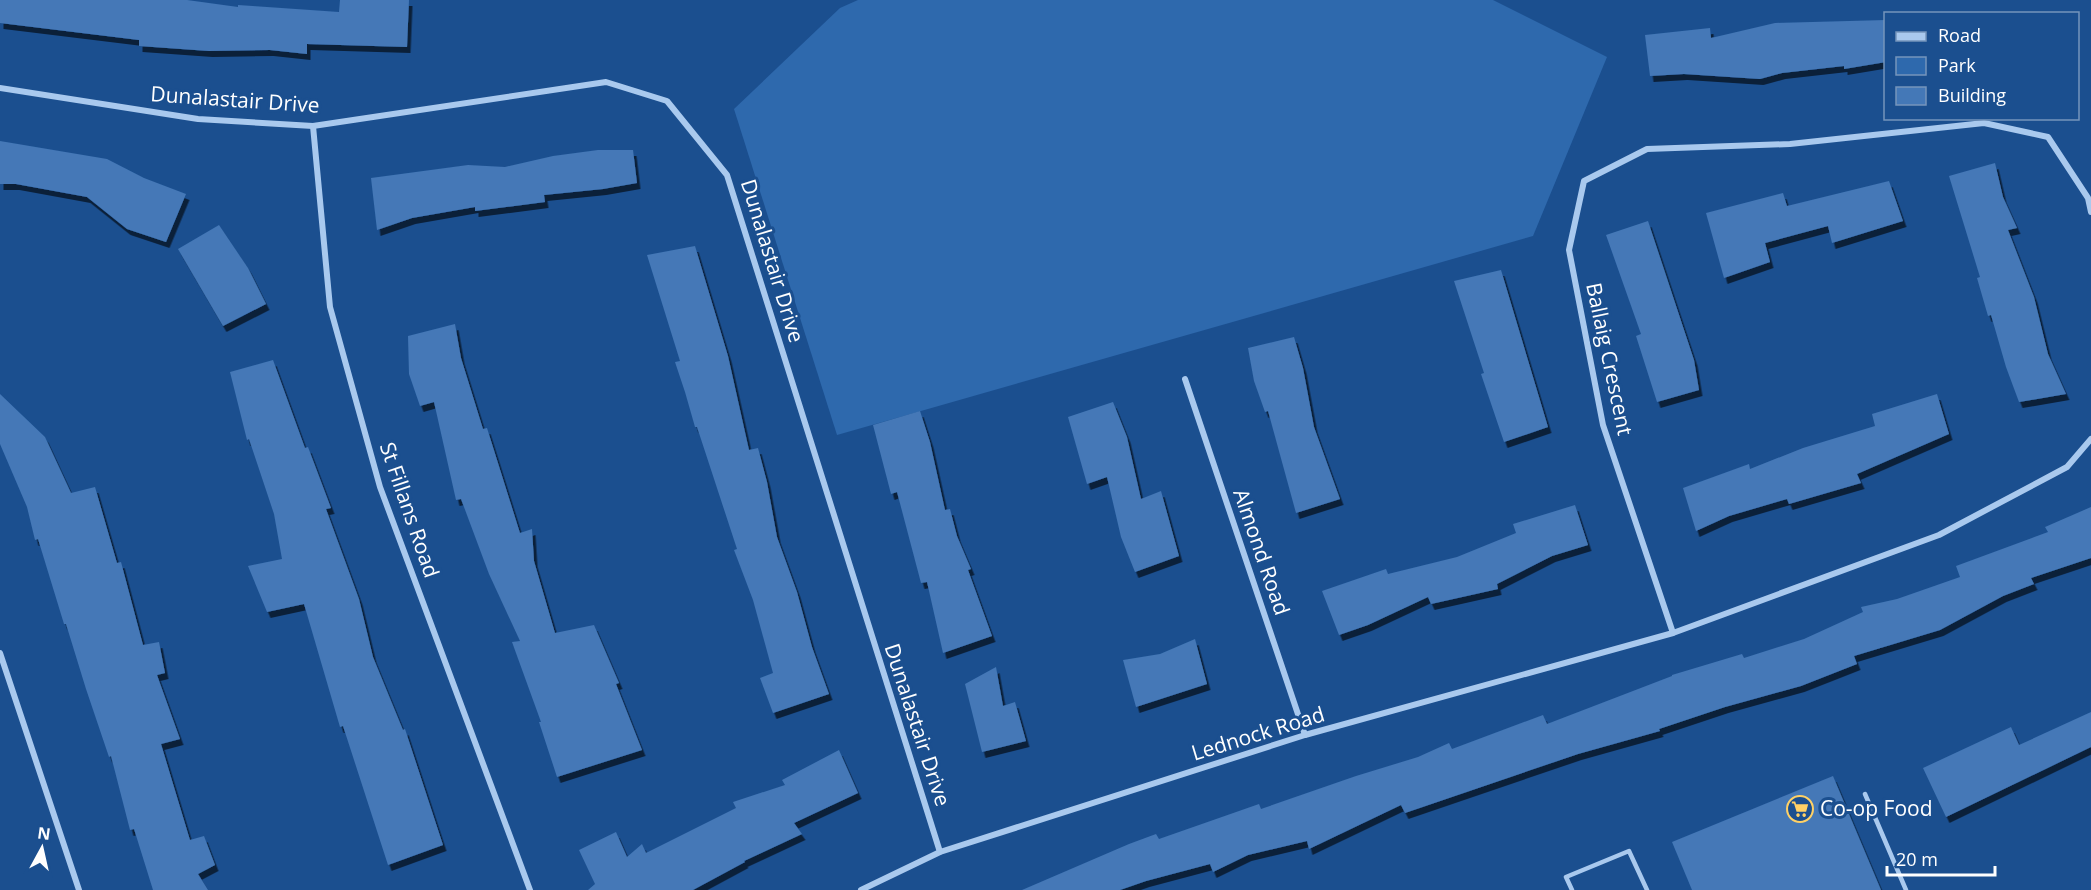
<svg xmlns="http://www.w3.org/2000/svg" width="2091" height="890" viewBox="0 0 2091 890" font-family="'Open Sans',sans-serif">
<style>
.green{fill:#2e69ad}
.building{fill:#4478b7;filter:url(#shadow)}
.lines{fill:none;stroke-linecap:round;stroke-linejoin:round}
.lane{stroke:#a9c9ee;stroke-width:4.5}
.street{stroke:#a9c9ee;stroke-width:6}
.labels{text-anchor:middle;stroke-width:6;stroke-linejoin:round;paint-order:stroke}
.street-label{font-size:21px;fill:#fff;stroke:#1b4f8f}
.poi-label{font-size:21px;fill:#fff;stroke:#1b4f8f;text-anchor:start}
</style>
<defs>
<filter id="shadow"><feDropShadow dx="3.5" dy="6" stdDeviation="0" flood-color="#0009"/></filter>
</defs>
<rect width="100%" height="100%" fill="#1b4f8f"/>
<!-- green -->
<path class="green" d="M 858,0 L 1493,0 L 1607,57 L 1533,236 L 837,435 L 734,109 L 840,8 Z"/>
<!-- building -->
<g class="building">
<path d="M 0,0 L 187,0 L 238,7 L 238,5 L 339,12 L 340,0 L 409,0 L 407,47 L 307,44 L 307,54 L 270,50 L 209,51 L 139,46 L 139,40 L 0,23 Z"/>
<path d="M 1886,20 L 1886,62 L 1844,69 L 1844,66 L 1782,73 L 1760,79 L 1684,74 L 1650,76 L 1645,35 L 1710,28 L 1711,38 L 1775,23 Z"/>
<path d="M 0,141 L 107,159 L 144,178 L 186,194 L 166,242 L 127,229 L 87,197 L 16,184 L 0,184 Z"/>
<path d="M 598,150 L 633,150 L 637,183 L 603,189 L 544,195 L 545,202 L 475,211 L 475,207 L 412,218 L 377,230 L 371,178 L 468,165 L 505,167 L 553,156 Z"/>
<path d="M 1995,163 L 2003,197 L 2017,228 L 2008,230 L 2034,297 L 2048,354 L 2066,394 L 2019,402 L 2006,367 L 1991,315 L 1988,316 L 1977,278 L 1980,277 L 1949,176 Z"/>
<path d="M 1889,181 L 1903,221 L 1832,243 L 1828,226 L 1765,243 L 1770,262 L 1724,278 L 1706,213 L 1783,193 L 1787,206 Z"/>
<path d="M 1648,221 L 1694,360 L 1699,390 L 1657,402 L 1636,336 L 1641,334 L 1606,235 Z"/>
<path d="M 219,225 L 248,268 L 266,304 L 223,326 L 178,249 Z"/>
<path d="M 695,246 L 728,356 L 749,450 L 758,448 L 767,482 L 777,537 L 797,592 L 812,647 L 829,694 L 773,713 L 760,678 L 773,673 L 753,600 L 734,550 L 737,549 L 697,427 L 695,427 L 685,392 L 675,362 L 680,361 L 647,255 Z"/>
<path d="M 1501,270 L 1548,427 L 1504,442 L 1481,374 L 1484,373 L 1454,281 Z"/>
<path d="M 455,324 L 461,358 L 483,429 L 487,428 L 520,533 L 532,529 L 534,561 L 555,633 L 594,625 L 619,683 L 616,684 L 642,750 L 557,777 L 539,722 L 541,722 L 512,642 L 520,641 L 489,574 L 461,499 L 456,500 L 434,402 L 420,406 L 409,374 L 408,336 Z"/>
<path d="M 1294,337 L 1303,368 L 1314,427 L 1340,499 L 1296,513 L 1268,411 L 1265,412 L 1254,381 L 1248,348 Z"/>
<path d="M 273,360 L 305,448 L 308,447 L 331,508 L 326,509 L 359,599 L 373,657 L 403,730 L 405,729 L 443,845 L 388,865 L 343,726 L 340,727 L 304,604 L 267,612 L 248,566 L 282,559 L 274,514 L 249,439 L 247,440 L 230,372 Z"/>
<path d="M 0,394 L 45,437 L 71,493 L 95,487 L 117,563 L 121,562 L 143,645 L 159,642 L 165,673 L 157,675 L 180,739 L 161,744 L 190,840 L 204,836 L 215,865 L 198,874 L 208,890 L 153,890 L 134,829 L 130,830 L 111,756 L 109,757 L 86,689 L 66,624 L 64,624 L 38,539 L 35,540 L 27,507 L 0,444 Z"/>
<path d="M 1937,394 L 1949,434 L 1857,474 L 1861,483 L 1789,504 L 1787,499 L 1729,516 L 1696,531 L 1683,488 L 1749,464 L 1750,469 L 1803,448 L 1875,426 L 1872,414 Z"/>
<path d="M 1113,402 L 1127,437 L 1141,499 L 1161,491 L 1179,556 L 1135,572 L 1121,537 L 1107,477 L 1087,484 L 1068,417 Z"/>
<path d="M 920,411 L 930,442 L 945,510 L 950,509 L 957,536 L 971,569 L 968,570 L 992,636 L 943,653 L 927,582 L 921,583 L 897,492 L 891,494 L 873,425 Z"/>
<path d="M 1575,505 L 1588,545 L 1552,556 L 1497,584 L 1498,589 L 1431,604 L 1428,597 L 1368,625 L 1339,635 L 1322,591 L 1386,569 L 1388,574 L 1457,557 L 1516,533 L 1513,524 Z"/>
<path d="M 2091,507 L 2091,558 L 2031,578 L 2034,584 L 2003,596 L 1940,630 L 1854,656 L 1857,664 L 1801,686 L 1725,707 L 1659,729 L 1660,731 L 1578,754 L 1405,813 L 1401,805 L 1309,849 L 1307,841 L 1248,855 L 1213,872 L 1210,864 L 1146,881 L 1120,890 L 1022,890 L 1129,844 L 1156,834 L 1159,839 L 1259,804 L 1261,809 L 1356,776 L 1418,757 L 1449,743 L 1452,749 L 1543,715 L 1547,724 L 1672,676 L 1672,675 L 1742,654 L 1744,658 L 1804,639 L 1863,612 L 1861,607 L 1897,599 L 1960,577 L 1956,566 L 2048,532 L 2045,527 Z"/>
<path d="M 1195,639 L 1207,684 L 1136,707 L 1123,660 L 1160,654 Z"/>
<path d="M 996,667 L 1003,706 L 1015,702 L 1026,741 L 982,752 L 965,684 Z"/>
<path d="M 2091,712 L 2091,747 L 1946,817 L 1923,768 L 2011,727 L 2019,745 Z"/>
<path d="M 839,750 L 858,793 L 794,823 L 802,834 L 744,861 L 745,862 L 693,890 L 588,890 L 595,884 L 579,850 L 616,832 L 627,857 L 642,844 L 646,853 L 736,808 L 733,802 L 785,785 L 782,780 Z"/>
<path d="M 1833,776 L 1881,890 L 1692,890 L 1672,842 Z"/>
</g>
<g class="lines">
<!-- lane -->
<g class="lane">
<path d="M 1865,794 L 1906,890"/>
<path d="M 1572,890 L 1566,877 L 1629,851 L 1647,890"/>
</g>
<!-- street -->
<g class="street">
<path d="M 0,88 L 198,119 L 313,126 L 606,82 L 667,101 L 727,175 L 940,852"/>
<path d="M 313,126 L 330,307 L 380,487 L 530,890"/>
<path d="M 1185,379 L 1305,735"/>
<path d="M 1673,633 L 1603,425 L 1569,250 L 1584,181 L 1647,149 L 1790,144 L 1984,123 L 2048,137 L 2088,198 L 2091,212"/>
<path d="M 0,653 L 79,890"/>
<path d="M 861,890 L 940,852 L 1305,735 L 1673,633 L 1939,535 L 2067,467 L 2091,439"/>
</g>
</g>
<!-- icons -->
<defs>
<symbol id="supermarket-ring" viewBox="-11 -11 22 22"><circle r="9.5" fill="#1b4f8f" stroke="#ffd166" stroke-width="1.5"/><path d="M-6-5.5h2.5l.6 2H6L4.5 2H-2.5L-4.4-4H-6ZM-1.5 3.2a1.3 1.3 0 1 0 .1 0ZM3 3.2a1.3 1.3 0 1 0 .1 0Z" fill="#ffd166"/></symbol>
</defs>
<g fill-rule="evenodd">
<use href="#supermarket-ring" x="1785" y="794" width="30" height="30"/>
</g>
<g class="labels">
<!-- street labels -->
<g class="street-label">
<text transform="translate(235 100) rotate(4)" y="7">Dunalastair Drive</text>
<text transform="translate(772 261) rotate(73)" y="7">Dunalastair Drive</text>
<text transform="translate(1609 359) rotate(78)" y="7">Ballaig Crescent</text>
<text transform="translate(409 510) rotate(71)" y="7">St Fillans Road</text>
<text transform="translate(1261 552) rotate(71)" y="7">Almond Road</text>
<text transform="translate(917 725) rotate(72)" y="7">Dunalastair Drive</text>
<text transform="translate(1258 734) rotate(-17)" y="7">Lednock Road</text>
</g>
<!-- poi labels -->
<g class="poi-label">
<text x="1820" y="816">Co-op Food</text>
</g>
</g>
<!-- legend -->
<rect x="1884" y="12" width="195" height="108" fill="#1b4f8f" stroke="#7695bc" stroke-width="1.5"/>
<rect x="1896" y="32" width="30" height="9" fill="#a9c9ee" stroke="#7695bc" stroke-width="1.5"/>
<text x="1938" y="42" font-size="18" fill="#ffffff">Road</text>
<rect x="1896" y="57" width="30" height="18" fill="#2e69ad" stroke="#7695bc" stroke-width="1.5"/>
<text x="1938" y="72" font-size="18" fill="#ffffff">Park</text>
<rect x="1896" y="87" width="30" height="18" fill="#4478b7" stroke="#7695bc" stroke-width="1.5"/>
<text x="1938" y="102" font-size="18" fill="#ffffff">Building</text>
<!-- north arrow -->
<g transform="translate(42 848) rotate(8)" stroke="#1b4f8f" stroke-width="4.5" paint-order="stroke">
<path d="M0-4.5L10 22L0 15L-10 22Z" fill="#ffffff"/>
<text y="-9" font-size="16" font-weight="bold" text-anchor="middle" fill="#ffffff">N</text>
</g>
<!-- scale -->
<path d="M1887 866v9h108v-9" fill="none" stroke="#ffffff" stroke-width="3"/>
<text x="1896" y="866" font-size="18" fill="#ffffff" stroke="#1b4f8f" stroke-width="4.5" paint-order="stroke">20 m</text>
</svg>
